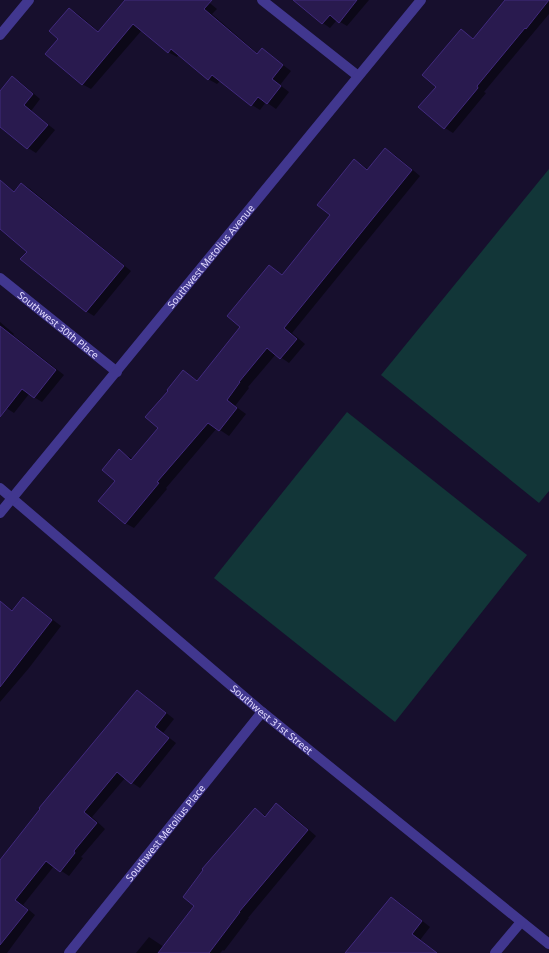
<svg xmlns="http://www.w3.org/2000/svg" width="549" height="953" viewBox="0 0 549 953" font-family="'Noto Sans',sans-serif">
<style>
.green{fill:#123638}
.shadow{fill:#0007}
.building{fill:#291a4f;stroke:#412a7d}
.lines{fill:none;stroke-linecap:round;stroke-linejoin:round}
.minor{stroke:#41378f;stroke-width:10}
.labels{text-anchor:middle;stroke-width:3;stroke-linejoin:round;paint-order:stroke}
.street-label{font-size:10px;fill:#e2dbff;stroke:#170f2d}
</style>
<rect width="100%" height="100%" fill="#170f2d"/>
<!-- green -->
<g class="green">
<path d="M 549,169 L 549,491 L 539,503 L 381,375 Z"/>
<path d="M 347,412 L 527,555 L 395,722 L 214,578 Z"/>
</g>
<!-- shadow -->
<g class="shadow">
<path d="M 126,0 L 206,0 L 217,9 L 212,14 L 258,54 L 262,49 L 291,71 L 280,85 L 289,92 L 276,109 L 266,102 L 260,110 L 252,105 L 220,81 L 217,84 L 208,79 L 179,54 L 177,57 L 168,52 L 142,30 L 91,89 L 82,84 L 60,39 L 69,9 L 78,14 L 99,32 Z"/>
<path d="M 294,0 L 369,0 L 347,26 L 337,20 L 330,28 L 323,23 Z"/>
<path d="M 507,0 L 549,0 L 549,14 L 484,92 L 486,93 L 453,133 L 445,128 L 420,107 L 437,86 L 461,30 L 474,39 Z"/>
<path d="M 12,77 L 20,82 L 40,99 L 31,111 L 55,130 L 36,153 L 28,148 L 0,125 L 0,92 Z"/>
<path d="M 386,150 L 395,155 L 420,176 L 292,333 L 305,344 L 289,363 L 276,354 L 248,387 L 249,388 L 235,406 L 246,414 L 229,436 L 217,428 L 166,488 L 167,489 L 134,528 L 125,523 L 117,481 L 119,451 L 133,459 L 159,428 L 170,391 L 183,371 L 198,381 L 242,327 L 269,266 L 283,276 L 332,215 L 355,160 L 369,170 Z"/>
<path d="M 0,180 L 15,192 L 22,184 L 29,188 L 131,271 L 94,316 L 86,311 L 28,251 L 0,228 Z"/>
<path d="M 0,322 L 14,334 L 13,335 L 64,375 L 42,402 L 29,394 L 14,413 L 0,404 Z"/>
<path d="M 23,598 L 32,604 L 61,626 L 29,668 L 0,702 L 0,602 L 14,611 Z"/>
<path d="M 137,691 L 145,696 L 174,719 L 163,733 L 176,743 L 140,788 L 125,778 L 92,817 L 105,829 L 81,857 L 83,858 L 69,876 L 54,866 L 23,905 L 35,915 L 7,953 L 0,953 L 0,860 Z"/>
<path d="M 277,805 L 286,810 L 316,836 L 248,918 L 249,918 L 224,951 L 223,950 L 220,953 L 136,953 L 149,937 L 164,947 L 196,906 L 255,809 L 266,816 Z"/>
<path d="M 391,898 L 400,903 L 430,927 L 420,940 L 433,950 L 430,953 L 346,953 Z"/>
</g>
<!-- building -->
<g class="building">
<path d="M 125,0 L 212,0 L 204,9 L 257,54 L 262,48 L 283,65 L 272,79 L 281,86 L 267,104 L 258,97 L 251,106 L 212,75 L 208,80 L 171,49 L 168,53 L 133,24 L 82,85 L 45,54 L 58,39 L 49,31 L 69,8 L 98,32 Z"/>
<path d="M 293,0 L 357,0 L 339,23 L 330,15 L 322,24 Z"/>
<path d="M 505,0 L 549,0 L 526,29 L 525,28 L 477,86 L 478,88 L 444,129 L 418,107 L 436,87 L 422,75 L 461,29 L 473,39 Z"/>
<path d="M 12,76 L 33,94 L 24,105 L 48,125 L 27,149 L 0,127 L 0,91 Z"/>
<path d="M 385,148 L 412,170 L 284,328 L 297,339 L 280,359 L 267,348 L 239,382 L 240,382 L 227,400 L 237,408 L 219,431 L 208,423 L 157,482 L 159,483 L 125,524 L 98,501 L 115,481 L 102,470 L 119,449 L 131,460 L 158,428 L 145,417 L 168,391 L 167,390 L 183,370 L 197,381 L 240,327 L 227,316 L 269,265 L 282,275 L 330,215 L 317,205 L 354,159 L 367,170 Z"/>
<path d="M 0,180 L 14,192 L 21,183 L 124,266 L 86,312 L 20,259 L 27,252 L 0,229 Z"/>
<path d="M 0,326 L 56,370 L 34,398 L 22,389 L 0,417 Z"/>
<path d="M 23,597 L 52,620 L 0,687 L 0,601 L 12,611 Z"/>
<path d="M 137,690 L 166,713 L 155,727 L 169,738 L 131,784 L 117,772 L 84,812 L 97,823 L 74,851 L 75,853 L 60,872 L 46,861 L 15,900 L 28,910 L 0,945 L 0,860 L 40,809 L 39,808 Z"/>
<path d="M 276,803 L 308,830 L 239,912 L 240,912 L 209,953 L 158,953 L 194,906 L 183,897 L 203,870 L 202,869 L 255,808 L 265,817 Z"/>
<path d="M 391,897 L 422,921 L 412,934 L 437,953 L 345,953 Z"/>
</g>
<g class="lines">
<!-- minor -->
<g class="minor">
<path d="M 262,0 L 358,76"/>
<path d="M 0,35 L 29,0"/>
<path id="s1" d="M 0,278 L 117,372"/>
<path id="s2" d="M 0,488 L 262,712 L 549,944"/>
<path id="s3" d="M 0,513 L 421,0"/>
<path id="s4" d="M 69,953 L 262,712"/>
<path d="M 495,953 L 521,922"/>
</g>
</g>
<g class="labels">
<!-- street labels -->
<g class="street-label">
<text dy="4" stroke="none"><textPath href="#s3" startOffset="332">Southwest Metolius Avenue</textPath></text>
<text dy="4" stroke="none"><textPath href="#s1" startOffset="75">Southwest 30th Place</textPath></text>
<text dy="4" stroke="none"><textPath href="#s2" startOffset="357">Southwest 31st Street</textPath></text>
<text dy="4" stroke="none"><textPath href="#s4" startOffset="154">Southwest Metolius Place</textPath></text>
</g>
</g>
</svg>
